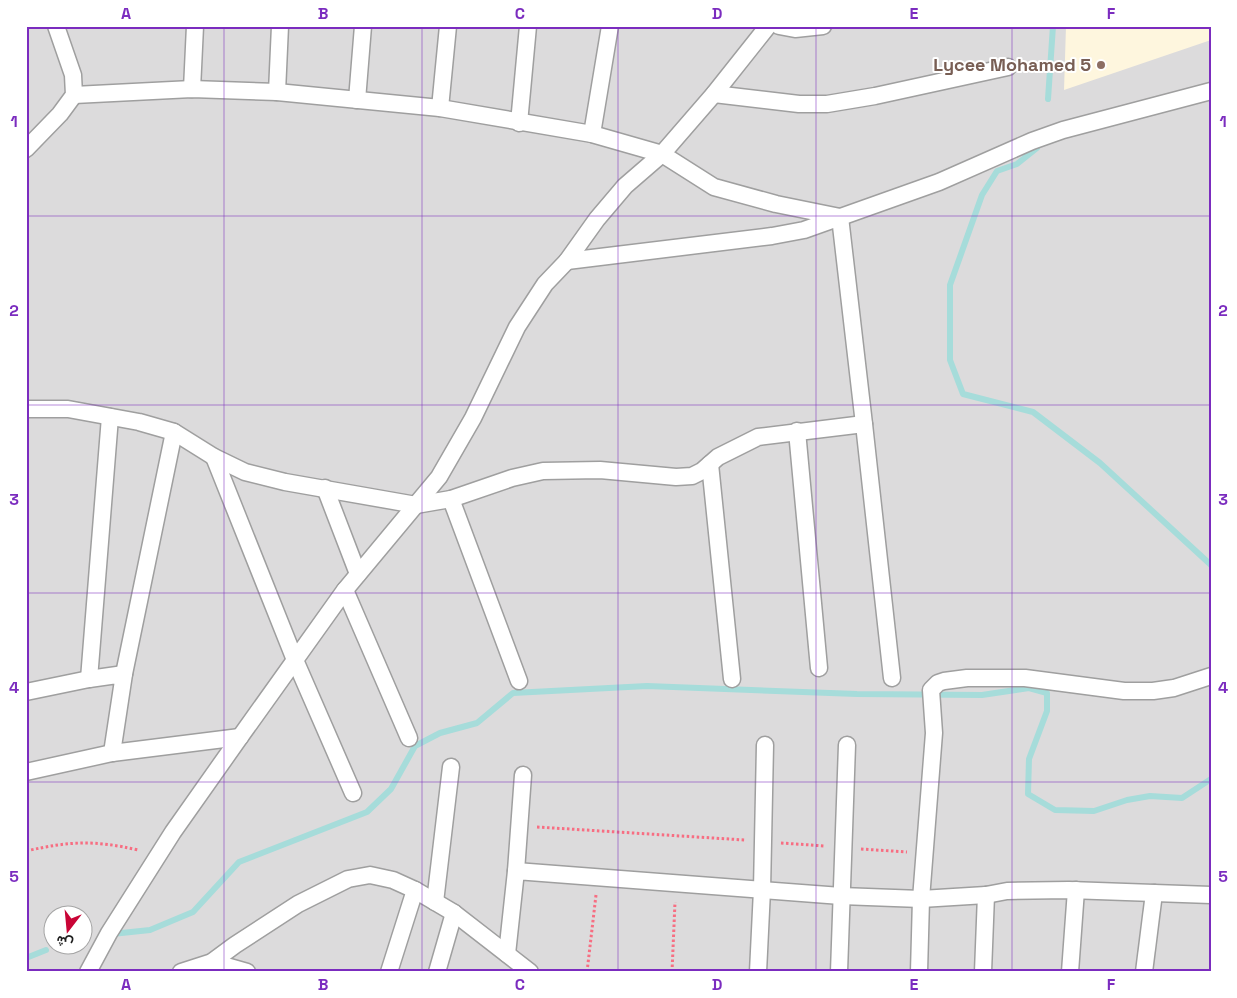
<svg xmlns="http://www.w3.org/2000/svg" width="1237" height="998" viewBox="0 0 1237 998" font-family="'Space Grotesk',Vazirmatn,sans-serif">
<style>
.residential{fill:#dcdbdc;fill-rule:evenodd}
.education{fill:#fef6de}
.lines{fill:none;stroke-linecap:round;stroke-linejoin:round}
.stream{stroke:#a6dcda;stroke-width:6}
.minor-casing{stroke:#9f9f9f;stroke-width:19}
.path{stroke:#f76e82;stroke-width:3;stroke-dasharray:2.5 2.5;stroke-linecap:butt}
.minor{stroke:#fff;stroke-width:16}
.grid{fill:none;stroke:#7b2cbf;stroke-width:1;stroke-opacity:0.55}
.education-dot{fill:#8d6e63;stroke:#fff;stroke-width:2}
.labels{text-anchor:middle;stroke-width:4;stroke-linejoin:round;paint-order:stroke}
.education-label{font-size:18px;font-weight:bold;fill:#785e54;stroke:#fff;text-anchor:end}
.neatline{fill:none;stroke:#7b2cbf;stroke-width:2}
.grid-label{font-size:16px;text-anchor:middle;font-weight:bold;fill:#7b2cbf}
</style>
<rect width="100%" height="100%" fill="#efe9e5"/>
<!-- residential -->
<path class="residential" d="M 26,26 L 1211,26 L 1211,972 L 26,972 ZM 52,916 L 82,916 L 82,946 L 52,946 Z"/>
<!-- education -->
<path class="education" d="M 1066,26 L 1211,26 L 1211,40 L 1064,90 Z"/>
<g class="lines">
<!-- stream -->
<g class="stream">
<path d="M 1048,99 L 1053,26"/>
<path d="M 1037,148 L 1017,164 L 997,171 L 982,195 L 950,285 L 950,360 L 963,394 L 1033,412 L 1100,463 L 1211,565"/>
<path d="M 112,934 L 150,930 L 193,912 L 239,862 L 367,812 L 391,789 L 415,746 L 440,733 L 477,723 L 513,693 L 647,686 L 857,694 L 982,695 L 1029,688 L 1047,693 L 1047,711 L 1029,759 L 1028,794 L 1055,810 L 1094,811 L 1127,800 L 1150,796 L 1182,798 L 1211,779"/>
<path d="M 26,958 L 46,950"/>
</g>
<defs>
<g id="minor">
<path d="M 779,26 L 795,29 L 823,26"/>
<path d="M 192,89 L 195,26"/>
<path d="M 277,92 L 280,26"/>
<path d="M 714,94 L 799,104 L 827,104 L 875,96 L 1008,67"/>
<path d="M 74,95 L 192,89 L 277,92 L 440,108 L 592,134 L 662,154 L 714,187 L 776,204 L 840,217 L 864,424 L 892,678"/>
<path d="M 357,100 L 363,26"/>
<path d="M 440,108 L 448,26"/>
<path d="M 519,123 L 528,26"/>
<path d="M 592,134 L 610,26"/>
<path d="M 26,149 L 60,114 L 74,95 L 73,75 L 56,26"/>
<path d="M 567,261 L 772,236 L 804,230 L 939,182 L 1032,141 L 1063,130 L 1211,91"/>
<path d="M 26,409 L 68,409 L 139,422 L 174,432 L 214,457 L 245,472 L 285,482 L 416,505 L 451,499 L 512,478 L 543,471 L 600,470 L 676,477 L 692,476 L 702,471 L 718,457 L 758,437 L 864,424"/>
<path d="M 797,431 L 819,668"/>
<path d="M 214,457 L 295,660 L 353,793"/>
<path d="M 710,464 L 732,679"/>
<path d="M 325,488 L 358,574"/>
<path d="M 451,499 L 519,681"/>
<path d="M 345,590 L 409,738"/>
<path d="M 124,674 L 174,432"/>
<path d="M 89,679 L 110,417"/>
<path d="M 26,692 L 89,679 L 124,674 L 112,753"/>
<path d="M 26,772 L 112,753 L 240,737"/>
<path d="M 516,871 L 523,775"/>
<path d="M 435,902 L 451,767"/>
<path d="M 507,954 L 516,871 L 841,896 L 921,899 L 986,895 L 1007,891 L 1069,890 L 1211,895"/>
<path d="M 212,962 L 247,972"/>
<path d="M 88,972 L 109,933 L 173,832 L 240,737 L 345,590 L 439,477 L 473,418 L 517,327 L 545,284 L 567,261 L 597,219 L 625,186 L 662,154 L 714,94 L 768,26"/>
<path d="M 181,972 L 212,962 L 235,945 L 298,904 L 348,879 L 370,875 L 393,880 L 415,890 L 454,913 L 530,972"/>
<path d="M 389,972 L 415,890"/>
<path d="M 437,972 L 454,913"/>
<path d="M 758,972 L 762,890 L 765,745"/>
<path d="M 839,972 L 847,745"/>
<path d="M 919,972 L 921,899 L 934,733 L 931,690 L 938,683 L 944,681 L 967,678 L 1025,678 L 1124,691 L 1153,691 L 1174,688 L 1211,676"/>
<path d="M 983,972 L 986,895"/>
<path d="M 1070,972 L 1076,890"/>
<path d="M 1144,972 L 1154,893"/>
</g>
</defs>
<!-- minor casing -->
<use href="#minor" class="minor-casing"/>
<!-- path -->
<g class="path">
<path d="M 537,827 L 745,840"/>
<path d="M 781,843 L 825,846"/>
<path d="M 861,849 L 907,852"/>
<path d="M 26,851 C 71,841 94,840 138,850"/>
<path d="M 587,972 L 596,895"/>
<path d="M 672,972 L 675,902"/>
</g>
<!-- minor -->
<use href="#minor" class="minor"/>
</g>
<!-- grid -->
<path class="grid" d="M 224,26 L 224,972M 422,26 L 422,972M 618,26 L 618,972M 816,26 L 816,972M 1012,26 L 1012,972M 26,216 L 1211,216M 26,405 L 1211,405M 26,593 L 1211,593M 26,782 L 1211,782"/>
<!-- markers -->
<circle class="education-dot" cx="1101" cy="65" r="5"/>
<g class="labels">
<!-- education labels -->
<g class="education-label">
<text x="1091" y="71">Lycee Mohamed 5</text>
</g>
</g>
<!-- border -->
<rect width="1237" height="998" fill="none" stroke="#ffffff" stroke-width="55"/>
<!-- north arrow -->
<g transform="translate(68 930) rotate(196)"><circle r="24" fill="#ffffff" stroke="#a5a5a5"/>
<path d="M0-4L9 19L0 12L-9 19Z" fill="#c90436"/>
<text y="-8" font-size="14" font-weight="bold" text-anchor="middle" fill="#1e1e1e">ش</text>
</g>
<rect x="28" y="28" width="1182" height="942" class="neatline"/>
<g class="grid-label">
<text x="126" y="19">A</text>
<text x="323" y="19">B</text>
<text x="520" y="19">C</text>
<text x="717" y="19">D</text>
<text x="914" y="19">E</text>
<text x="1111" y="19">F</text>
<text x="14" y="127">1</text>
<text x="1223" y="127">1</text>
<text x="14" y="316">2</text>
<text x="1223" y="316">2</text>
<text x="14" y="505">3</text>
<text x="1223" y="505">3</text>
<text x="14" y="693">4</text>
<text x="1223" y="693">4</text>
<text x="14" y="882">5</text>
<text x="1223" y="882">5</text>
<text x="126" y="990">A</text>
<text x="323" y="990">B</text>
<text x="520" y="990">C</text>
<text x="717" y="990">D</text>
<text x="914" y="990">E</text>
<text x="1111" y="990">F</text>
</g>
</svg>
